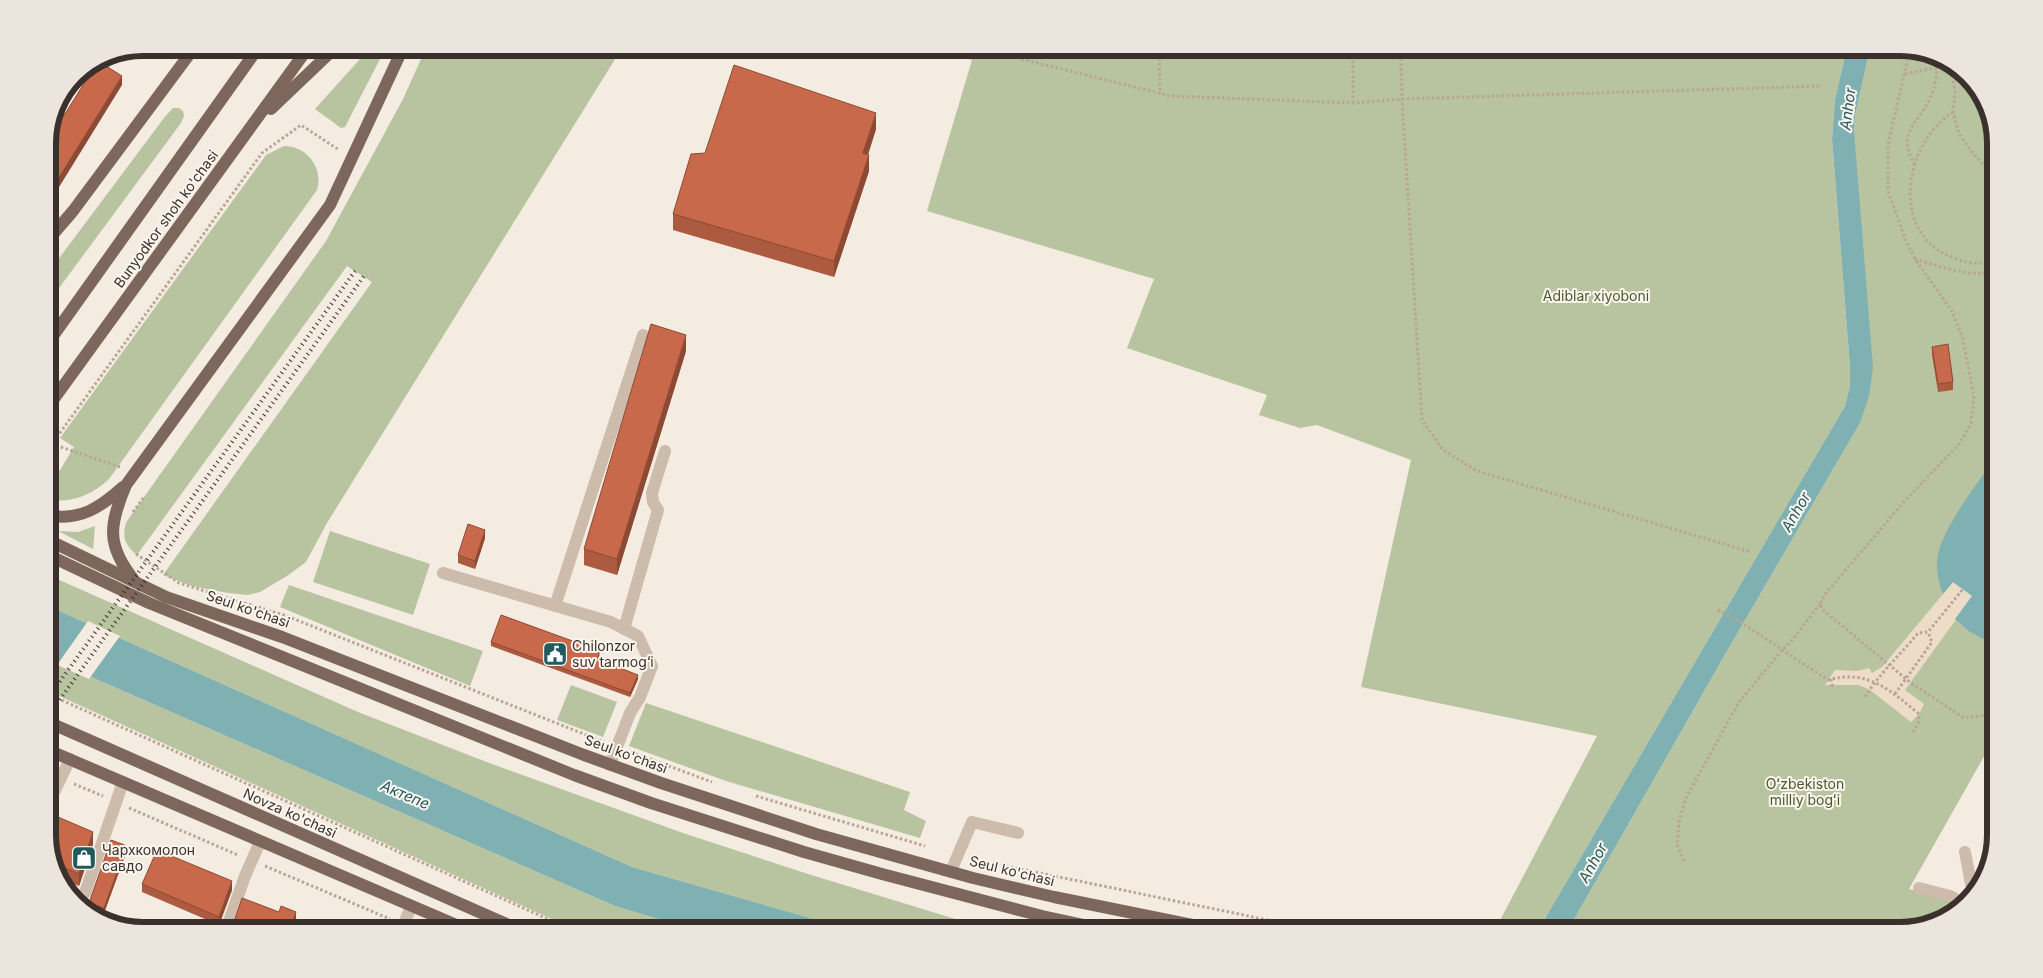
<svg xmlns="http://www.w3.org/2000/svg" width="2043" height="978" viewBox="0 0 2043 978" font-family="Inter,sans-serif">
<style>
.green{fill:#b8c4a0}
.plaza{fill:#ecdcc8}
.water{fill:#7fb0b2}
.pier{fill:#f4ebe1}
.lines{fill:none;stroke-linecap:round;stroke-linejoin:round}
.path{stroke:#b9a596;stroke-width:3;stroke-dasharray:2.5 2.5;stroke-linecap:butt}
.minor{stroke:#cdbbac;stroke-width:12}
.major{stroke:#7d675c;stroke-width:12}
.rail{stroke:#3b302b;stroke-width:4;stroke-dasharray:1 4;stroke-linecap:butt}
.wall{fill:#ac5a40}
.shaded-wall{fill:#8c4a34}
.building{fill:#c8694b;stroke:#8c4a34}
.labels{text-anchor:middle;stroke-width:4;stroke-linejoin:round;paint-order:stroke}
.street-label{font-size:14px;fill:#3b302b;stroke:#fbf5ee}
.park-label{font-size:14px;fill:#4a5a2e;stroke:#fbf5ee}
.poi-label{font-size:14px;fill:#3b302b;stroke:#fbf5ee;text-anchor:start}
.water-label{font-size:15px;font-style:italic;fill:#1f5a5e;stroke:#fbf5ee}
.rim{fill:none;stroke:#3b302b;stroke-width:6}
</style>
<rect width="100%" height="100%" fill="#f4ebe1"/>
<!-- green -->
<g class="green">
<path d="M 370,48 L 384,48 L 380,59 L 345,127 L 341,128 L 315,109 Z"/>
<path d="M 426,48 L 622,48 L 327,523 L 306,562 L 287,576 L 260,592 L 248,595 L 228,593 L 192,586 L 163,575 L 372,282 L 347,266 L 137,555 C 125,545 121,536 127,521 L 326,241 L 403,99 Z"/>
<path d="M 934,48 L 1847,48 L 1835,99 L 1832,139 L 1850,367 L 1850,386 L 1845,406 L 1547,915 L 1541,930 L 1495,930 L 1597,736 L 1361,687 L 1411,460 L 1317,425 L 1300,428 L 1259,415 L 1267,395 L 1127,348 L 1154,279 L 927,211 L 972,60 Z"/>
<path d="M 1870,48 L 1900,48 L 1937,55 L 1979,90 L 1995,137 L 1995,737 L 1909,889 L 1944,898 L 1960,906 L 1953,914 L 1900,930 L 1568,930 L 1727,651 L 1860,423 L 1854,131 L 1855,116 Z"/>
<path d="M 173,108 L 179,108 L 183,111 L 184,116 L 181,123 L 48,303 L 48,273 L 164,118 Z"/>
<path d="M 284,146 C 306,146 324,167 317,190 L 109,479 C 92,495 71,504 48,499 L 48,490 L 74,447 L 60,438 L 266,155 Z"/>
<path d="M 95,526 L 93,549 L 58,531 L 78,532 Z"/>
<path d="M 330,531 L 430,564 L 413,615 L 313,582 Z"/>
<path d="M 48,575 L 358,712 L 484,761 L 683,833 L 808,874 L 962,921 L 1007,930 L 852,930 L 632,867 L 48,606 Z"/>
<path d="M 289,585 L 483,651 L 470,686 L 280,607 Z"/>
<path d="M 48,658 L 615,906 L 695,930 L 576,930 L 48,691 Z"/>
<path d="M 571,685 L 617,702 L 603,737 L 557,720 Z"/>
<path d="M 646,703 L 910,792 L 904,810 L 926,821 L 920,838 L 726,781 L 629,746 Z"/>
</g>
<!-- plaza -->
<path class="plaza" d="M 1953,582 L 1973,596 L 1905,690 L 1924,704 L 1919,714 L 1911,722 L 1870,690 L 1859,685 L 1825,685 L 1835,670 L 1858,671 L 1869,668 L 1872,673 L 1882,667 Z"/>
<!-- water -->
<g class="water">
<path d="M 1847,48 L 1870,48 L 1855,116 L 1854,131 L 1873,368 L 1869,396 L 1860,423 L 1727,651 L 1568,930 L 1541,930 L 1547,915 L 1845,406 L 1850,386 L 1850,367 L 1832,139 L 1835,99 Z"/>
<path d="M 1965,78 L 1979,90 L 1995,136 C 1983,119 1968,99 1965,78 Z"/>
<path d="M 1995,458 L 1995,645 L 1970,632 L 1955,619 L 1972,596 L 1953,582 L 1943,594 C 1939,584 1937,574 1937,563 C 1937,534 1978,483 1995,458 Z"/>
<path d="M 48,606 L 632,867 L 852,930 L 695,930 L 615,906 L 48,658 Z"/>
</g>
<!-- pier -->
<path class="pier" d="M 88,621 L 120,636 L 89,679 L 57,665 Z"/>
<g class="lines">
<!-- path -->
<g class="path">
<path d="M 1005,48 L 1021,59 L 1171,96 L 1353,103 L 1402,99 L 1822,86"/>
<path d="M 1159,48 L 1160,94"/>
<path d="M 1411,48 L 1401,56 L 1402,99 L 1422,420 L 1443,450 L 1477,471 L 1751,552"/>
<path d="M 1910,49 L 1888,144 L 1888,191 L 1906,241 L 1915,259 L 1952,311 L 1963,339 L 1974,398 L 1971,423 L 1960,443 L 1903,503 L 1826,593 L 1820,604 L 1823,610 L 1911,683 L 1964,718 L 1995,714"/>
<path d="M 1021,59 L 1025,48"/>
<path d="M 1951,66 L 1955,93 L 1953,112 L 1959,134 L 1972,152 L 1995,178"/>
<path d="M 1905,74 L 1949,65"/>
<path d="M 1353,103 L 1353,48"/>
<path d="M 1953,112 C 1903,144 1889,235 1954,258 C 1969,264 1981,265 1995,261"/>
<path d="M 1915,165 C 1895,132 1918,125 1930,98 C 1937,85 1936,70 1938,55"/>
<path d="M 1915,259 C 1941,267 1968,277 1995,272"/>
<path d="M 120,467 L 52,444 L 262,153 L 301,125 L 339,150"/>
<path d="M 133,512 L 144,497"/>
<path d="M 136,554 L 179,583 L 284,615 L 604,742"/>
<path d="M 1718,610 L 1745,625 L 1828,680 C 1868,669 1890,690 1919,714 L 1919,721 L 1912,734"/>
<path d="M 1831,679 L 1833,689"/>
<path d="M 48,694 L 572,930"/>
<path d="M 1895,694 L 1932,642 L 1928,632"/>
<path d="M 1865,697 C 1879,674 1901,654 1918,633 L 1928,632 L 1963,589"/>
<path d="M 631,752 L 712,782"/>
<path d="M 74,784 L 103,796"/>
<path d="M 756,796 L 925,846"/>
<path d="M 129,808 L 238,855"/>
<path d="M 972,859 L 1316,930"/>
<path d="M 1684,861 L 1677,844 L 1679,822 L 1686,798 L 1739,702 L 1782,650 L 1789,644 L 1820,604"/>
<path d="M 265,866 L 390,919"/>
</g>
<!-- minor -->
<g class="minor">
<path d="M 443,573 L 611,622 L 638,636 L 652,666 L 640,697 L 630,713 L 610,765"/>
<path d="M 555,606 L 643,335"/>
<path d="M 624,629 L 658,510 L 653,502 L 652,493 L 665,451"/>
<path d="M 48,805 L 70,759"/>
<path d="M 1965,852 L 1971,884 L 1975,888"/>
<path d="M 951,871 L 972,822 L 1018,833"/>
<path d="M 1919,888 L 1950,896 L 1963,903"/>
<path d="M 85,893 L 123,782"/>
<path d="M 226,930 L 245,876 L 260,842"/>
<path d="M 401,930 L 411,907"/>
</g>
<!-- major -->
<g class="major">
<path d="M 271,109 L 335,48"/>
<path d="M 48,240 L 73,211 L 194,48"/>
<path d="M 48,343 L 258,48"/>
<path d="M 48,407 L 308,48"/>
<path d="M 48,515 C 79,522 101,507 123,487"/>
<path d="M 48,540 L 166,597 L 282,637 L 584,755 L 661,783 L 816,834 L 973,878 L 1054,897 L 1217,930"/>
<path d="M 48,555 L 149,603 L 574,775 L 651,803 L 804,852 L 882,874 L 1042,916 L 1107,930"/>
<path d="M 134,580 C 106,545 109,525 126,485 L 330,205 L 403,48"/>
<path d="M 48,722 L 520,930"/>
<path d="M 48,750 L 468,930"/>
</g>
<!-- rail -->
<g class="rail">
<path d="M 48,698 L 355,271"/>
<path d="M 48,716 L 364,276"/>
</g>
</g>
<!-- wall -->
<g class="wall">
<path d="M 1233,48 L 1280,48 L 1254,51 Z"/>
<path d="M 876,129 L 868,155 L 869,171 L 834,277 L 673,230 L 673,214 L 705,153 Z"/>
<path d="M 1932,347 L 1953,382 L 1953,390 L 1938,392 L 1932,355 Z"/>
<path d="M 686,351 L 617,575 L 584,565 L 584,549 Z"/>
<path d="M 485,538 L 475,569 L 458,563 L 458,555 Z"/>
<path d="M 491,642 L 600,655 L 598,660 L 638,679 L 630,697 L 491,646 Z"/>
<path d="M 48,842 L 93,844 L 79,886 L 60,878 Z"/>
<path d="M 127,850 L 104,913 L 89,907 L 89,903 Z"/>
<path d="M 142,884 L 232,890 L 219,925 L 142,892 Z"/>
<path d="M 296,921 L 320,930 L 234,930 L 234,922 Z"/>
</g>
<!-- shaded-wall -->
<g class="shaded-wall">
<path d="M 122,76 L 122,85 L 48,205 L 48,195 Z"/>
<path d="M 876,113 L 876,129 L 863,169 L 863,153 Z"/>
<path d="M 869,155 L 869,171 L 834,277 L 834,261 Z"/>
<path d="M 686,335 L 686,351 L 617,575 L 617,559 Z"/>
<path d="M 485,530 L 485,538 L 475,569 L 475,561 Z"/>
<path d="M 638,675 L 638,679 L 630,697 L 630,693 Z"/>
<path d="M 93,832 L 93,844 L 79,886 L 79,874 Z"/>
<path d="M 127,846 L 127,850 L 104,913 L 104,908 Z"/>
<path d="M 232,881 L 232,890 L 219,925 L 219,917 Z"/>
<path d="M 296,912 L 296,922 L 293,920 Z"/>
</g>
<!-- building -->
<g class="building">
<path d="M 98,61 L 122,76 L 48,195 L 48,143 L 51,138 L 48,136 L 60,111 L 65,114 Z"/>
<path d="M 734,65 L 876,113 L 863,153 L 869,155 L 834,261 L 673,214 L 691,154 L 705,153 Z"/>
<path d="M 651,324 L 686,335 L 617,559 L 584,549 Z"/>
<path d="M 1948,344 L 1953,382 L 1938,384 L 1932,347 Z"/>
<path d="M 468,524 L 485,530 L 475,561 L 458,555 Z"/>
<path d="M 501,615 L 600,651 L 597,659 L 638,675 L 630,693 L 491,642 Z"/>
<path d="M 51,814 L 93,832 L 79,874 L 55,864 L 48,842 L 48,823 Z"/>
<path d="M 111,840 L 127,846 L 104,908 L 89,903 Z"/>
<path d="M 157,850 L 232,881 L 219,917 L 142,884 Z"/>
<path d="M 242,898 L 279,912 L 281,906 L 296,912 L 293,920 L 320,930 L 238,930 L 241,924 L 234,922 Z"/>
<path d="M 130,925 L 143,930 L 129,928 Z"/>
</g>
<!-- icons -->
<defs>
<symbol id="civic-square" viewBox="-11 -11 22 22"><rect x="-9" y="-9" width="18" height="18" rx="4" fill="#1f5a5e" stroke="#fbf5ee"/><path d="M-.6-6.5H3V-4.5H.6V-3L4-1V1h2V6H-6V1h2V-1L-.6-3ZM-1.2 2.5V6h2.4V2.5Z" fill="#fff"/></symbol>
<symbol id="shop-square" viewBox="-11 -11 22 22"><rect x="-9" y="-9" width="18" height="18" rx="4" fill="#1f5a5e" stroke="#fbf5ee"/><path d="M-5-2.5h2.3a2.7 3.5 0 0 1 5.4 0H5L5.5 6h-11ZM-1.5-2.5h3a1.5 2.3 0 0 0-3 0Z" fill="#fff"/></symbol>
</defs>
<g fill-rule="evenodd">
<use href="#civic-square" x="541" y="640" width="28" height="28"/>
<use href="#shop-square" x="70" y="844" width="28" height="28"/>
</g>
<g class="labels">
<!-- street labels -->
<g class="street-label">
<text transform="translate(166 219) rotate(-54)" y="5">Bunyodkor shoh ko'chasi</text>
<text transform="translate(248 609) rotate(19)" y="5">Seul ko'chasi</text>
<text transform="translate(626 754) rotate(20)" y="5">Seul ko'chasi</text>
<text transform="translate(290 813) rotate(24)" y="5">Novza ko'chasi</text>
<text transform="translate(1012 871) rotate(14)" y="5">Seul ko'chasi</text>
</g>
<!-- park labels -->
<g class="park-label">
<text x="1596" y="301">Adiblar xiyoboni</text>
<text x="1805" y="789">Oʻzbekiston<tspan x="1805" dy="16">milliy bogʻi</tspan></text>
</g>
<!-- poi labels -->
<g class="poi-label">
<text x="572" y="651">Chilonzor<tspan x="572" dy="16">suv tarmog‘i</tspan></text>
<text x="102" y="855">Чархкомолон<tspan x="102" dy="16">савдо</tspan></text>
</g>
<!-- water labels -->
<g class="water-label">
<text transform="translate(1848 109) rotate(-83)" y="5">Anhor</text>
<text transform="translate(1796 512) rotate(-60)" y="5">Anhor</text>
<text transform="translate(405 795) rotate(23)" y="5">Актепе</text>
<text transform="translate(1593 863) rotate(-61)" y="5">Anhor</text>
</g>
</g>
<!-- crop -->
<path d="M0 0H2043V978H0ZM143 56H1900A87 87 0 0 1 1987 143V835A87 87 0 0 1 1900 922H143A87 87 0 0 1 56 835V143A87 87 0 0 1 143 56Z" fill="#ece5de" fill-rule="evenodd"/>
<path class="rim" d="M143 56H1900A87 87 0 0 1 1987 143V835A87 87 0 0 1 1900 922H143A87 87 0 0 1 56 835V143A87 87 0 0 1 143 56Z"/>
</svg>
